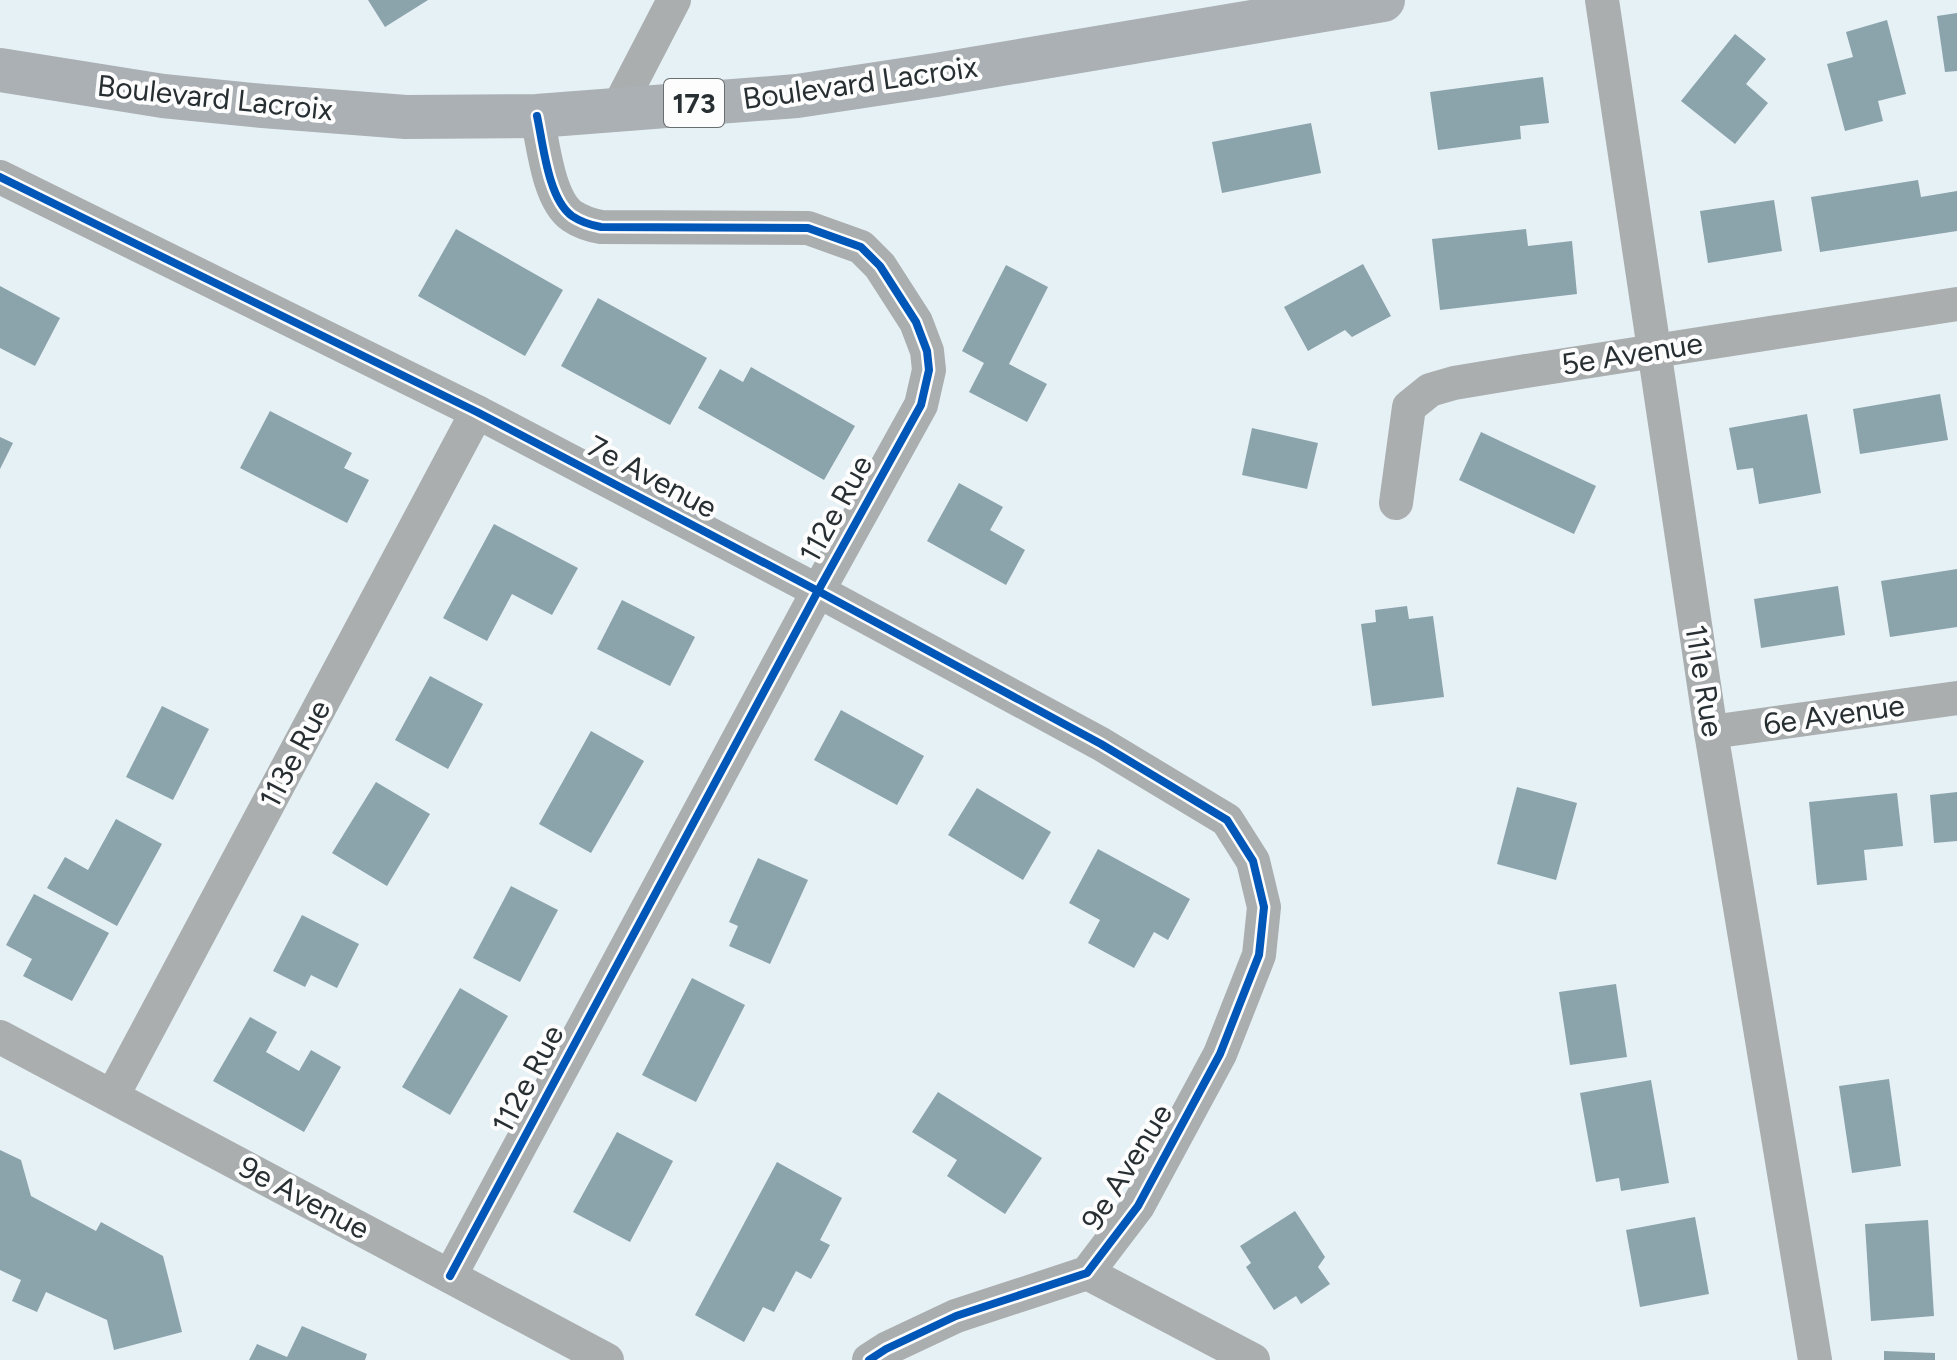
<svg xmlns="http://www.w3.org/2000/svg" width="1957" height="1360" viewBox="0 0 1957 1360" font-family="Figtree,sans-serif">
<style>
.building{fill:#8ba3ab}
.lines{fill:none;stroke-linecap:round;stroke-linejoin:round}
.minor{stroke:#aaaeaf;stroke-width:34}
.primary{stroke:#aab0b4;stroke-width:44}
.cycleway-casing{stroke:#fdfdfd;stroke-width:13}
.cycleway{stroke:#0057b8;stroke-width:8}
.labels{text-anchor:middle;stroke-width:8;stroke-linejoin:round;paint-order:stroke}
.shield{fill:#fdfdfd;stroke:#686d6f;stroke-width:2}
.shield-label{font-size:28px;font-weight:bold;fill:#282f32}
.street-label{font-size:30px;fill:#282f32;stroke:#fdfdfd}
</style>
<rect width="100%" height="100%" fill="#e6f1f6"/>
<!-- building -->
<g class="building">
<path d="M 368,0 L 428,0 L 385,27 Z"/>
<path d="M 1957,13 L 1957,71 L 1945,72 L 1937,16 Z"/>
<path d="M 1887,20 L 1906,94 L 1878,101 L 1883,121 L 1845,131 L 1827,64 L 1853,57 L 1846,32 Z"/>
<path d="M 1735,34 L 1766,59 L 1746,84 L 1768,103 L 1735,144 L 1681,101 Z"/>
<path d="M 1543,77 L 1549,123 L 1520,126 L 1521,139 L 1438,150 L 1430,92 Z"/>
<path d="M 1311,123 L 1321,173 L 1222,193 L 1212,142 Z"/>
<path d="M 1918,180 L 1921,197 L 1957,191 L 1957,231 L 1820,252 L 1811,197 Z"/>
<path d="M 1774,200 L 1782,251 L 1708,263 L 1700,211 Z"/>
<path d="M 456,229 L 563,290 L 525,356 L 418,296 Z"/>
<path d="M 1526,229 L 1528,246 L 1572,241 L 1577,294 L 1440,310 L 1432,239 Z"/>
<path d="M 1363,264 L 1391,316 L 1352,337 L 1345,330 L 1308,351 L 1284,307 Z"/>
<path d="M 1006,265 L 1048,287 L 1009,364 L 1047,384 L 1027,422 L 969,392 L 984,363 L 962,351 Z"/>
<path d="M 0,286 L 60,318 L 35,366 L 0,348 Z"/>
<path d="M 598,298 L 707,358 L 670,425 L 561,366 Z"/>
<path d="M 751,367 L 855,426 L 824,480 L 698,408 L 720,369 L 743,382 Z"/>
<path d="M 1940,394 L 1948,440 L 1860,454 L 1853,409 Z"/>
<path d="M 270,411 L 352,453 L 344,468 L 369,480 L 347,523 L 240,468 Z"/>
<path d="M 1807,414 L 1821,493 L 1759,504 L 1753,468 L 1737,470 L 1729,428 Z"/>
<path d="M 1252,428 L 1318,443 L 1307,489 L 1242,475 Z"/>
<path d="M 1481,432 L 1596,486 L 1574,534 L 1459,480 Z"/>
<path d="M 0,437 L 13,443 L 0,469 Z"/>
<path d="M 959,483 L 1003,507 L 990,530 L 1025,550 L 1006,585 L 927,541 Z"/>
<path d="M 494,524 L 578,568 L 552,615 L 512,594 L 487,641 L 443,618 Z"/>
<path d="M 1957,569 L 1957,627 L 1890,637 L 1881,581 Z"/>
<path d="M 1838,586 L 1845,635 L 1761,648 L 1754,599 Z"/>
<path d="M 622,600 L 695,637 L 670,686 L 597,649 Z"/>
<path d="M 1407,606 L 1409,619 L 1433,616 L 1444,697 L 1372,706 L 1361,624 L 1376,622 L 1375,610 Z"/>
<path d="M 430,676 L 483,704 L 448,769 L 395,740 Z"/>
<path d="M 162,706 L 209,729 L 173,800 L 126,777 Z"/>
<path d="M 841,710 L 924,756 L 897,805 L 814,760 Z"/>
<path d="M 591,731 L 644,761 L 591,853 L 539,824 Z"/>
<path d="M 376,782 L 430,814 L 387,886 L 332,853 Z"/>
<path d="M 1517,787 L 1577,803 L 1556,880 L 1497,864 Z"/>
<path d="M 977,788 L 1051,832 L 1023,880 L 948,835 Z"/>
<path d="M 1957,792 L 1957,841 L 1934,843 L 1930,795 Z"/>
<path d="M 1897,793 L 1903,846 L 1864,850 L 1867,880 L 1817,885 L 1809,802 Z"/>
<path d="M 116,819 L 162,844 L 117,926 L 47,888 L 65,857 L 88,870 Z"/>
<path d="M 1098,849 L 1190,899 L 1168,940 L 1154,932 L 1134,968 L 1088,943 L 1100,920 L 1069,903 Z"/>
<path d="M 758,858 L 808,880 L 770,964 L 729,946 L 738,926 L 729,922 Z"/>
<path d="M 511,886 L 558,910 L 520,982 L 473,958 Z"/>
<path d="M 34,894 L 109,933 L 72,1001 L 23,976 L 32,959 L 6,945 Z"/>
<path d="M 302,915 L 359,944 L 337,988 L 311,975 L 305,987 L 273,971 Z"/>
<path d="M 692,978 L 745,1005 L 696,1102 L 642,1075 Z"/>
<path d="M 1616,984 L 1627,1057 L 1570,1065 L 1559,992 Z"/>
<path d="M 460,988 L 508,1016 L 450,1115 L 402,1087 Z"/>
<path d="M 250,1017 L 277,1032 L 266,1052 L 299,1071 L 311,1050 L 341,1067 L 304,1132 L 213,1081 Z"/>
<path d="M 1889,1079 L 1901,1166 L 1852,1173 L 1839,1086 Z"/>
<path d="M 1651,1080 L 1669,1183 L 1621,1191 L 1619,1178 L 1596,1182 L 1580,1093 Z"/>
<path d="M 938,1092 L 1042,1158 L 1005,1214 L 947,1176 L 957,1160 L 912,1132 Z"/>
<path d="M 617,1132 L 673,1161 L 630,1242 L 573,1212 Z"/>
<path d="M 0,1150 L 21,1160 L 31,1196 L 96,1231 L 101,1222 L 163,1256 L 182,1332 L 114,1350 L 107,1320 L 46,1292 L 37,1312 L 12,1301 L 21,1280 L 0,1270 Z"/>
<path d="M 777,1162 L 842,1198 L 820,1240 L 830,1245 L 811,1279 L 796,1271 L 774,1312 L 763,1307 L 744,1342 L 695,1315 Z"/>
<path d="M 1295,1211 L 1325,1257 L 1318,1267 L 1330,1284 L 1301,1304 L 1296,1296 L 1274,1310 L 1246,1267 L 1251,1263 L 1240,1246 Z"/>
<path d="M 1695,1217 L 1709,1294 L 1640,1307 L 1626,1230 Z"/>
<path d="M 1928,1220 L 1934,1316 L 1871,1321 L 1865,1224 Z"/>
<path d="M 302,1326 L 367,1354 L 365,1360 L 249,1360 L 257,1344 L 287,1357 Z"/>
<path d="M 1884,1351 L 1935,1353 L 1935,1360 L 1884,1360 Z"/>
</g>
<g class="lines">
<!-- minor -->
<g class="minor">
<path d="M 1602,0 L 1711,732 L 1815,1360"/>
<path d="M 618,108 L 674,0"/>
<path d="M 0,177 L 477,412 L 818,591 L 1101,744 L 1227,820 L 1253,861 L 1264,907 L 1259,955 L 1220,1054 L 1138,1206 L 1087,1273 L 956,1316 L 886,1349 L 869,1360"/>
<path d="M 1396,503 L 1409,407 L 1430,390 L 1454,383 L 1520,372 L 1957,304"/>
<path d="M 1711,732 L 1957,698"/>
<path d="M 0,1037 L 607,1360"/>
<path d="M 113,1095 L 477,412"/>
<path d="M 1087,1273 L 1253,1360"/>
<path d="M 450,1276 L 818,591 L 921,405 L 929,370 L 927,351 L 916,322 L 880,266 L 861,247 L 808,228 L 601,227 C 590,225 581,222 572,216 C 548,199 543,143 537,116"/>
</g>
<!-- primary -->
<path class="primary" d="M 0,70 L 163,96 L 263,106 L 406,117 L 537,116 L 797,96 L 936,75 L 1383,0"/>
<defs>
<g id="cycleway">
<path d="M 0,177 L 477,412 L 818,591 L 1101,744 L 1227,820 L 1253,861 L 1264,907 L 1259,955 L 1220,1054 L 1138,1206 L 1087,1273 L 956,1316 L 886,1349 L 869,1360"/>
<path d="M 450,1276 L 818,591 L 921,405 L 929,370 L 927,351 L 916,322 L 880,266 L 861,247 L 808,228 L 601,227 C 590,225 581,222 572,216 C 548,199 543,143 537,116"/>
</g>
</defs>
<!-- cycleway casing -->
<use href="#cycleway" class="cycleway-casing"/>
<!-- cycleway -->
<use href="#cycleway" class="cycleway"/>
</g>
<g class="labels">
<!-- shield labels -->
<rect class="shield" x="664" y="79" width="60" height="48" rx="6"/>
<g class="shield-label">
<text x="694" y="113">173</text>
</g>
<!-- street labels -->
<g class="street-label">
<text transform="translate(860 83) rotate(-8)" y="10">Boulevard Lacroix</text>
<text transform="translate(215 98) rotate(6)" y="10">Boulevard Lacroix</text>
<text transform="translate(1632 354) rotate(-9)" y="10">5e Avenue</text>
<text transform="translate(652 477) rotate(28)" y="10">7e Avenue</text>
<text transform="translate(836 509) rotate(-61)" y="10">112e Rue</text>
<text transform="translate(1704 681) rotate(81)" y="10">111e Rue</text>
<text transform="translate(1834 715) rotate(-8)" y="10">6e Avenue</text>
<text transform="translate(295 754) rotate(-62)" y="10">113e Rue</text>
<text transform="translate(528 1079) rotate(-62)" y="10">112e Rue</text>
<text transform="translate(1127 1167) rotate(-58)" y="10">9e Avenue</text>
<text transform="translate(304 1198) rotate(28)" y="10">9e Avenue</text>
</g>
</g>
</svg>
